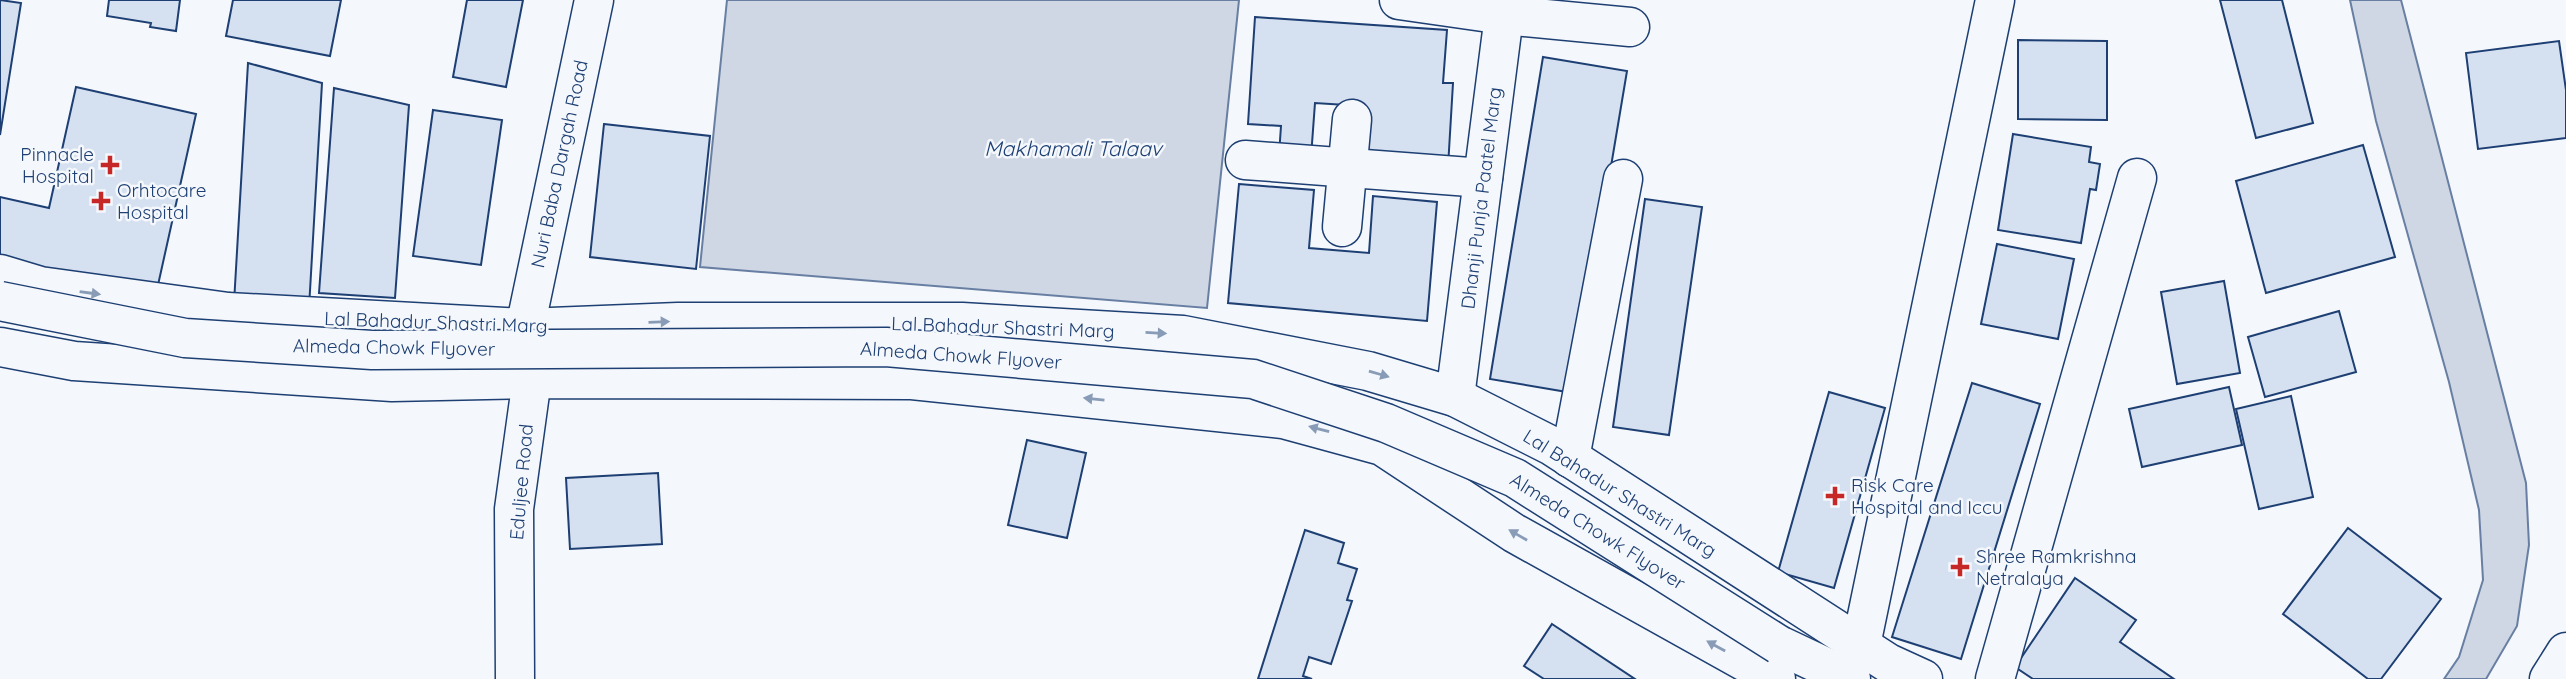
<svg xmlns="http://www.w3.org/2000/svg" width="2566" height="679" viewBox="0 0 2566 679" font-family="Quicksand,sans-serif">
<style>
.water{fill:#cfd7e4;stroke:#687fa3;stroke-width:2}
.building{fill:#d5e0f0;stroke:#1d3f73;stroke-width:2}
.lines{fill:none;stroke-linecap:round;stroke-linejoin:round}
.minor-casing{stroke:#1d3f73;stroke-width:41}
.tertiary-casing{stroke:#1d3f73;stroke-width:41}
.primary-casing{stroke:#1d3f73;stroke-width:41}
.minor{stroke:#f4f7fb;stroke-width:38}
.tertiary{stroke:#f4f7fb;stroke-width:38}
.primary{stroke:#f4f7fb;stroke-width:38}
.primary-bridge-casing{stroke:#1d3f73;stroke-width:41;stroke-linecap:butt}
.primary-bridge{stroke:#f4f7fb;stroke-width:38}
.oneway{fill:#889bb7}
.poi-dot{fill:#c62828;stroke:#f4f7fb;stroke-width:2.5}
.labels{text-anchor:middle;stroke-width:5;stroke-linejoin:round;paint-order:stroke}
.poi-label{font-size:19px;fill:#1d3f73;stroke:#f4f7fb;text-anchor:start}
.street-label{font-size:19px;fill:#1d3f73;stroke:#f4f7fb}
.water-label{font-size:21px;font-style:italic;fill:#1d3f73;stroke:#f4f7fb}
</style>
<rect width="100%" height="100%" fill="#f4f7fb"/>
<!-- water -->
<g class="water">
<path d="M 727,0 L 1239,0 L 1207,308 L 700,267 Z"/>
<path d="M 2350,0 L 2401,0 L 2526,483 L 2529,545 L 2517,626 L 2486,679 L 2444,679 L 2459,657 L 2483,580 L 2479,510 L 2449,382 L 2376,121 Z"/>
</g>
<!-- building -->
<g class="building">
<path d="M 0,0 L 21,3 L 0,135 Z"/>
<path d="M 109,0 L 180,0 L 176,31 L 150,27 L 151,23 L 107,16 Z"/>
<path d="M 233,0 L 341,0 L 330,56 L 226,36 Z"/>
<path d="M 467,0 L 523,0 L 506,87 L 453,77 Z"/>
<path d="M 2220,0 L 2282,0 L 2313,123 L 2256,138 Z"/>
<path d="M 1255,17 L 1447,30 L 1443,83 L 1453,83 L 1448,167 L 1358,160 L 1362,106 L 1315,103 L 1311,157 L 1279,155 L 1281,126 L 1248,124 Z"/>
<path d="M 2018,40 L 2107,41 L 2107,120 L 2018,119 Z"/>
<path d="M 2559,41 L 2566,90 L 2566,138 L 2478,149 L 2466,53 Z"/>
<path d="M 1543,57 L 1627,71 L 1573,393 L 1490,379 Z"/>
<path d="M 248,63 L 322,83 L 309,308 L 234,303 Z"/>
<path d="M 76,87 L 196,114 L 156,294 L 0,258 L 0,197 L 49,208 Z"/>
<path d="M 334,88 L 409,105 L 395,298 L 319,293 Z"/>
<path d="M 433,110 L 502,120 L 481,265 L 413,256 Z"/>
<path d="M 604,124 L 710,136 L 696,269 L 590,257 Z"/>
<path d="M 2013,134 L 2091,147 L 2089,162 L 2100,164 L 2096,190 L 2090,189 L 2081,243 L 1998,230 Z"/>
<path d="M 2363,145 L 2395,257 L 2266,293 L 2236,181 Z"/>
<path d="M 1239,184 L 1314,190 L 1309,248 L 1369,253 L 1373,196 L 1437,202 L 1427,321 L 1228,303 Z"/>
<path d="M 1645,199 L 1702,207 L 1669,435 L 1613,427 Z"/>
<path d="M 1997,244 L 2074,259 L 2058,339 L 1981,324 Z"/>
<path d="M 2224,281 L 2240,373 L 2177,384 L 2161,292 Z"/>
<path d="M 2339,311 L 2356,372 L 2265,397 L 2248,337 Z"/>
<path d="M 1972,383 L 2040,404 L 1961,659 L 1892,637 Z"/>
<path d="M 2229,387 L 2242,445 L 2142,467 L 2129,409 Z"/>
<path d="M 1829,392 L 1885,408 L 1834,588 L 1778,572 Z"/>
<path d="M 2291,396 L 2313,497 L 2259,509 L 2236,409 Z"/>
<path d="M 1027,440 L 1086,453 L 1067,538 L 1008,525 Z"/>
<path d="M 658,473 L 662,544 L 570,549 L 566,478 Z"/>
<path d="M 2348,528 L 2441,599 L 2381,679 L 2368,679 L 2283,614 Z"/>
<path d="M 1305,530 L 1344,543 L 1338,563 L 1357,569 L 1347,600 L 1352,601 L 1331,664 L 1309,657 L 1303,676 L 1312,679 L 1258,679 Z"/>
<path d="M 2075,578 L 2136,620 L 2120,642 L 2174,679 L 2033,679 L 2015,667 Z"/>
<path d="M 1552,624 L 1635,679 L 1544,679 L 1524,666 Z"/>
</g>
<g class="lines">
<defs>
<g id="minor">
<path d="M 1399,0 L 1504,15 L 1630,27"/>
<path d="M 1245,160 L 1483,178"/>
<path d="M 1342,227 L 1352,119"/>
<path d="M 525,328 L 594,0"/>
<path d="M 1455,397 L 1506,0"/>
<path d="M 1570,458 L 1623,179"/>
<path d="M 1861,645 L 1995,0"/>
<path d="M 1995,679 L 2137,178"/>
</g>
<g id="tertiary">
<path d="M 515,679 L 514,509 L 532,379 L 528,348"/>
<path d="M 2549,679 L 2566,652"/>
</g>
<g id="primary">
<path d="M 0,274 L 40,286 L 228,312 L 525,328 L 678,322 L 962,322 L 1183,335 L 1368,371 L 1455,397 L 1552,446 L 1888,663 L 1923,679"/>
<path d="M 0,347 L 74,361 L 392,382 L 532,379 L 912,380 L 1283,419 L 1382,446 L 1514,533 L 1776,679"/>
<path d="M 1779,645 L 1851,679"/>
</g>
</defs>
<!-- minor casing -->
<use href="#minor" class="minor-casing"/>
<!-- tertiary casing -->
<use href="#tertiary" class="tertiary-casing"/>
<!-- primary casing -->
<use href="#primary" class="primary-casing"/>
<!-- minor -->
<use href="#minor" class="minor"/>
<!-- tertiary -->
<use href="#tertiary" class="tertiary"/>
<!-- primary -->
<use href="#primary" class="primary"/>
<defs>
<path id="primary-bridge" d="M 0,301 L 185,338 L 372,350 L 886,347 L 1253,379 L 1386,423 L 1515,478 L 1779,645"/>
</defs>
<!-- primary-bridge casing -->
<use href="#primary-bridge" class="primary-bridge-casing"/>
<!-- primary-bridge -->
<use href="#primary-bridge" class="primary-bridge"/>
</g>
<!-- one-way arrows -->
<defs><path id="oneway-solid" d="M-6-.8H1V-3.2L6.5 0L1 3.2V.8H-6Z" transform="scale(1.75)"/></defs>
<g class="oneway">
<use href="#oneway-solid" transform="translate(90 293) rotate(8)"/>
<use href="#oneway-solid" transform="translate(659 322) rotate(-2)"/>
<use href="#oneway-solid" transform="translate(1156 333) rotate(3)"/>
<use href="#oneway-solid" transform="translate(1379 374) rotate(16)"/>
<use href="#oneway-solid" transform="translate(1094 399) rotate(-174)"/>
<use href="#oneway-solid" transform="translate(1319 429) rotate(-165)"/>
<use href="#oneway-solid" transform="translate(1518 535) rotate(-150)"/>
<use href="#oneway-solid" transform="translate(1716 646) rotate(-151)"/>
</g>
<!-- markers -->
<g class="poi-dot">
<path d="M106.5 154.5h7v7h7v7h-7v7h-7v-7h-7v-7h7z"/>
<path d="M97.5 190.5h7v7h7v7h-7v7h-7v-7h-7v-7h7z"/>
<path d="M1831.5 485.5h7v7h7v7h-7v7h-7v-7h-7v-7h7z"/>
<path d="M1956.5 556.5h7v7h7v7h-7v7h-7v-7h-7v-7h7z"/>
</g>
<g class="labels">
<!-- poi labels -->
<g class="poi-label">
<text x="94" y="161" text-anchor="end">Pinnacle<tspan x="94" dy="22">Hospital</tspan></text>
<text x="117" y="197">Orhtocare<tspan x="117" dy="22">Hospital</tspan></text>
<text x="1851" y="492">Risk Care<tspan x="1851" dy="22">Hospital and Iccu</tspan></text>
<text x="1976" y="563">Shree Ramkrishna<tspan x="1976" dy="22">Netralaya</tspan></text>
</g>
<!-- street labels -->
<g class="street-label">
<text transform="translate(559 164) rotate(-78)" y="7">Nuri Baba Dargah Road</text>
<text transform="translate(1481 198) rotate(-83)" y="7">Dhanji Punja Paatel Marg</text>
<text transform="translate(436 322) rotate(2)" y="7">Lal Bahadur Shastri Marg</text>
<text transform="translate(1003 327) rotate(2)" y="7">Lal Bahadur Shastri Marg</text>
<text transform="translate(394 347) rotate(1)" y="7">Almeda Chowk Flyover</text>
<text transform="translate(961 355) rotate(4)" y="7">Almeda Chowk Flyover</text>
<text transform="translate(521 482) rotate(-85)" y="7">Eduljee Road</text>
<text transform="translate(1620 493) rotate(32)" y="7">Lal Bahadur Shastri Marg</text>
<text transform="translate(1598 531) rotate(32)" y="7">Almeda Chowk Flyover</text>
</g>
<!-- water labels -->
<g class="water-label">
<text x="1073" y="156">Makhamali Talaav</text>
</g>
</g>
</svg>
